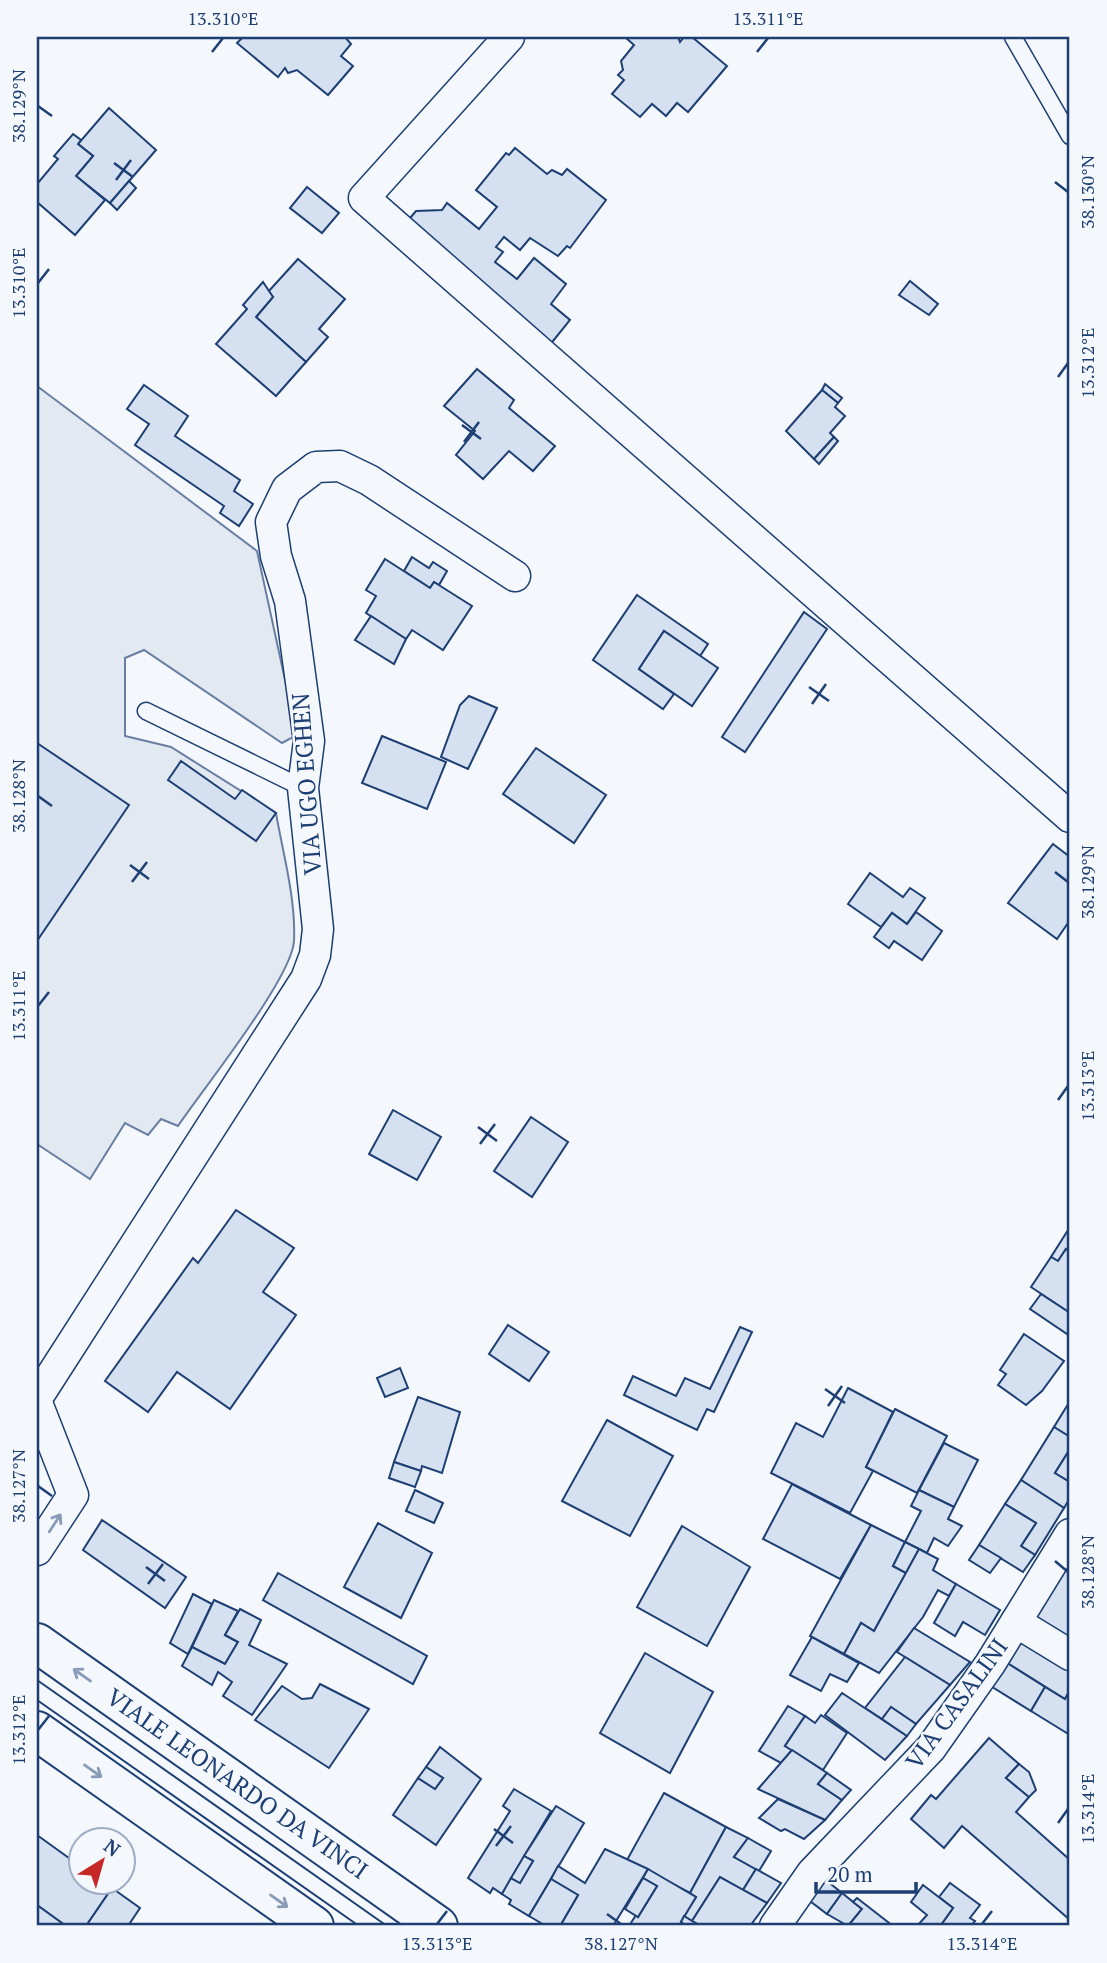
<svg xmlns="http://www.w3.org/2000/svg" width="1107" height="1963" viewBox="0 0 1107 1963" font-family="'PT Serif',serif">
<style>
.green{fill:#e3e9f0;stroke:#687fa3;stroke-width:2}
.building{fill:#d5e0f0;stroke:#1d3f73;stroke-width:2}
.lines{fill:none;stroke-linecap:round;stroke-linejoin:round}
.lane-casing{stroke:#1d3f73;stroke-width:19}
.street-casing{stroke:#1d3f73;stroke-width:33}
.secondary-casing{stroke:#1d3f73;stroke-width:42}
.lane{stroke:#f4f7fb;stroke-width:16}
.street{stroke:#f4f7fb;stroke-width:30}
.secondary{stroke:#f4f7fb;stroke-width:38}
.tram{stroke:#1d3f73;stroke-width:2}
.oneway{stroke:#889bb7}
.ticks{fill:none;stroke:#1d3f73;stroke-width:2.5}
.labels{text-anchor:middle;stroke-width:5;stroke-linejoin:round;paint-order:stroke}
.street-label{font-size:24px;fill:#1d3f73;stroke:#f4f7fb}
.neatline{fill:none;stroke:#1d3f73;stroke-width:2.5}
.ticks-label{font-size:18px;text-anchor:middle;fill:#1d3f73}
</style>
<rect width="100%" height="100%" fill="#f4f7fb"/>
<!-- green -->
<path class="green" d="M 37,386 L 257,551 L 297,735 L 282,743 L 144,650 L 125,658 L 125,736 L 171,747 L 276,813 C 283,854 296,899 294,941 C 292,978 203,1089 178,1126 L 161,1119 L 148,1135 L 125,1123 L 90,1179 L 37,1144 Z"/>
<!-- building -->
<g class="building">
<path d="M 243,37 L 345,37 L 351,44 L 341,56 L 353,66 L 328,95 L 297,70 L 288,73 L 285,68 L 278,77 L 237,43 Z"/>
<path d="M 625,37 L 678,37 L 680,42 L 684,37 L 692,37 L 727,66 L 688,112 L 677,103 L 666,116 L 652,104 L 640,117 L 612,94 L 624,80 L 618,75 L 623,70 L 621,61 L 634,45 Z"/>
<path d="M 109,108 L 156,150 L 110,203 L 76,176 L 93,156 L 78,144 Z"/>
<path d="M 73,134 L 81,140 L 78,144 L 93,156 L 76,176 L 105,200 L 75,235 L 37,202 L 37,184 L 58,159 L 54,156 Z"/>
<path d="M 515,148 L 547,174 L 552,170 L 562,175 L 567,169 L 606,200 L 570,248 L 567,246 L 558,256 L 530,238 L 520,250 L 504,237 L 496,247 L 503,252 L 495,262 L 517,279 L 534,258 L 566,284 L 551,304 L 570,320 L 549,346 L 405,224 L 416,211 L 442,210 L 447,203 L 479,229 L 497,207 L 476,190 L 506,153 L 509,155 Z"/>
<path d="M 129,181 L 136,188 L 117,210 L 110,203 Z"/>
<path d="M 307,187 L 339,213 L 322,233 L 290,208 Z"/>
<path d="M 298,259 L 345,299 L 319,329 L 328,337 L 306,362 L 256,317 L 273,297 L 268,292 Z"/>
<path d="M 910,281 L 938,304 L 929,315 L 899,295 Z"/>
<path d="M 263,282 L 273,297 L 256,317 L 306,362 L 276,396 L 216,344 L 247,309 L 243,305 Z"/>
<path d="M 477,369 L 514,400 L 509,408 L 555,446 L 533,471 L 509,451 L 483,479 L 456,455 L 475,431 L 444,406 Z"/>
<path d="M 825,384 L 842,398 L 838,403 L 822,390 Z"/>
<path d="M 144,385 L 188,416 L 175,436 L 240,480 L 234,491 L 253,504 L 239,526 L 220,513 L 224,506 L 135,445 L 149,424 L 127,409 Z"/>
<path d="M 822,390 L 838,403 L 835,407 L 845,416 L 830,433 L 834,437 L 814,459 L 786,431 Z"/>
<path d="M 834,437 L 838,441 L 819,464 L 814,459 Z"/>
<path d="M 412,557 L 429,568 L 433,562 L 447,571 L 439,585 L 434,582 L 430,588 L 404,571 Z"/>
<path d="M 385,559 L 430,588 L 434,582 L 472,606 L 443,650 L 412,630 L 406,639 L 366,613 L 376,596 L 366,590 Z"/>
<path d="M 637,595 L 708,644 L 700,656 L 664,631 L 639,669 L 674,694 L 663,709 L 593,660 Z"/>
<path d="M 804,612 L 827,629 L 745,752 L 722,737 Z"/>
<path d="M 371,616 L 406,639 L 394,664 L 355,640 Z"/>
<path d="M 664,631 L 718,668 L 692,706 L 639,669 Z"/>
<path d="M 469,696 L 497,708 L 468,769 L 441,757 L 460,705 Z"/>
<path d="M 382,736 L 446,762 L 427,809 L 362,783 Z"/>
<path d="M 37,743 L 129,805 L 37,941 Z"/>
<path d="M 536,748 L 606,795 L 574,843 L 503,794 Z"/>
<path d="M 181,761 L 235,799 L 242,790 L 276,813 L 256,841 L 168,780 Z"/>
<path d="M 1053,844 L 1070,857 L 1070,920 L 1057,939 L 1008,903 Z"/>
<path d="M 870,873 L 903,897 L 910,888 L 925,898 L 907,924 L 892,913 L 881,927 L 848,904 Z"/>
<path d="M 916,912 L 942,931 L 922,960 L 894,941 L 889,948 L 874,937 L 892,913 L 907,924 Z"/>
<path d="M 393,1110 L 441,1137 L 417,1180 L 369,1154 Z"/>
<path d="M 531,1117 L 568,1142 L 532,1197 L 494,1171 Z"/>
<path d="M 236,1210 L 294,1248 L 263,1292 L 296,1315 L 230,1409 L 177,1372 L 148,1412 L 105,1381 L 193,1258 L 198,1263 Z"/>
<path d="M 1070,1227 L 1070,1252 L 1066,1249 L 1058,1261 L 1051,1257 Z"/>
<path d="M 1066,1249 L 1070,1252 L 1070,1313 L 1031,1287 L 1051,1257 L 1058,1261 Z"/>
<path d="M 1041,1294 L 1070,1313 L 1070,1336 L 1030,1309 Z"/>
<path d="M 508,1325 L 549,1352 L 529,1381 L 489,1354 Z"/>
<path d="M 740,1327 L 752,1332 L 714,1412 L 707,1409 L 697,1430 L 624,1395 L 633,1376 L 676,1396 L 685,1378 L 710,1389 Z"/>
<path d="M 1024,1334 L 1064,1361 L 1042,1391 L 1026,1405 L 998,1385 L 1006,1374 L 1000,1370 Z"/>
<path d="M 400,1368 L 408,1388 L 385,1397 L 377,1378 Z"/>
<path d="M 848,1388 L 893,1412 L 866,1467 L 873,1471 L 850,1513 L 771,1473 L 796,1423 L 823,1437 Z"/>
<path d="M 418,1397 L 460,1412 L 442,1473 L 422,1466 L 421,1471 L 394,1462 Z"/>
<path d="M 1070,1401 L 1070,1437 L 1054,1427 Z"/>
<path d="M 895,1409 L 947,1436 L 917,1493 L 866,1467 Z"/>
<path d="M 607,1420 L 673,1456 L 630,1536 L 562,1501 Z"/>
<path d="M 1054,1427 L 1070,1437 L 1070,1449 L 1055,1473 L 1070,1482 L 1070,1498 L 1064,1508 L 1021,1480 Z"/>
<path d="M 944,1443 L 978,1460 L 954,1507 L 919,1490 Z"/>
<path d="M 1070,1449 L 1070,1482 L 1055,1473 Z"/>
<path d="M 394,1462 L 421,1471 L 415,1487 L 389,1478 Z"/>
<path d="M 1021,1480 L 1064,1508 L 1035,1555 L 1021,1546 L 1036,1523 L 1005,1504 Z"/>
<path d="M 792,1484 L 871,1525 L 840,1579 L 763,1539 Z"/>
<path d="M 415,1490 L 443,1503 L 434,1523 L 406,1511 Z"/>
<path d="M 919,1490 L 954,1507 L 948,1519 L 962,1526 L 948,1546 L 934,1538 L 927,1553 L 905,1542 L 921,1511 L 911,1506 Z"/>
<path d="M 1005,1504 L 1036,1523 L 1021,1546 L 1035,1555 L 1023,1572 L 979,1545 Z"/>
<path d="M 102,1520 L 186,1577 L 165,1608 L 83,1550 Z"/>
<path d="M 378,1523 L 432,1553 L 401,1618 L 344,1587 Z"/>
<path d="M 871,1525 L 905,1542 L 893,1566 L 906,1573 L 874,1631 L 861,1623 L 844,1654 L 810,1636 Z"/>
<path d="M 682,1526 L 750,1567 L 707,1646 L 637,1607 Z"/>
<path d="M 905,1542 L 919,1549 L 906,1573 L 893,1566 Z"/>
<path d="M 979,1545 L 1001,1558 L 990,1573 L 969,1560 Z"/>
<path d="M 919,1549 L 938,1559 L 933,1570 L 956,1584 L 949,1596 L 938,1590 L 923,1617 L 879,1673 L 844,1654 L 861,1623 L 874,1631 Z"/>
<path d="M 1070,1555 L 1069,1589 L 1070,1645 L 1028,1620 Z"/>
<path d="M 278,1573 L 427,1656 L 413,1684 L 263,1600 Z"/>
<path d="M 956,1584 L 1000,1610 L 985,1635 L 963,1622 L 955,1636 L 934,1623 Z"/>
<path d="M 193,1594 L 212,1604 L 188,1654 L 170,1643 Z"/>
<path d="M 214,1600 L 238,1611 L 225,1635 L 238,1642 L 225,1664 L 192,1647 Z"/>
<path d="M 240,1609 L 261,1620 L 249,1645 L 287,1664 L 252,1715 L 223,1696 L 232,1682 L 218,1672 L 212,1685 L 182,1666 L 192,1647 L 225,1664 L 238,1642 L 225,1635 Z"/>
<path d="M 914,1628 L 970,1662 L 950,1685 L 897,1652 Z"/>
<path d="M 1020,1636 L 1070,1667 L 1070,1690 L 1065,1699 L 1004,1661 Z"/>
<path d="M 812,1637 L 859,1663 L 847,1682 L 830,1674 L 821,1691 L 790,1675 Z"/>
<path d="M 645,1653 L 713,1692 L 670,1773 L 600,1733 Z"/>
<path d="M 905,1657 L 950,1685 L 916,1724 L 891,1707 L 882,1719 L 865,1708 Z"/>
<path d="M 1004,1661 L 1045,1687 L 1031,1711 L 989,1685 Z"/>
<path d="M 320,1684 L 369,1709 L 329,1768 L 255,1720 L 282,1686 L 302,1699 L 312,1698 Z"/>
<path d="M 1045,1687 L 1065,1699 L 1070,1690 L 1070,1735 L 1031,1711 Z"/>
<path d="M 842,1693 L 907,1736 L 885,1760 L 825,1715 Z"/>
<path d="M 788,1706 L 805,1716 L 785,1746 L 792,1750 L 781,1763 L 759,1751 Z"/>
<path d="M 891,1707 L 916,1724 L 907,1736 L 882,1719 Z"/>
<path d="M 821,1715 L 847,1733 L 823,1770 L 785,1746 L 805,1716 L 815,1723 Z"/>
<path d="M 989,1738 L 1019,1764 L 1006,1778 L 1029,1797 L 1016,1812 L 1070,1860 L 1070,1920 L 962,1826 L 944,1848 L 911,1819 L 931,1795 L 936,1799 Z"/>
<path d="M 440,1747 L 481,1779 L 436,1845 L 393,1815 L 418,1778 L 435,1789 L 443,1778 L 426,1767 Z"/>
<path d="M 792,1750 L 827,1773 L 818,1784 L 842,1800 L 825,1820 L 758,1789 Z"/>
<path d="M 1019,1764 L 1029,1772 L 1036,1790 L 1029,1797 L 1006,1778 Z"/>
<path d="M 426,1767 L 443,1778 L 435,1789 L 418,1778 Z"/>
<path d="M 827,1773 L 851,1790 L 842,1800 L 818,1784 Z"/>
<path d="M 514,1789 L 551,1811 L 502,1894 L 493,1888 L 490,1893 L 468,1878 L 510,1811 L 503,1806 Z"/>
<path d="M 664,1793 L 726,1827 L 690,1893 L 627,1860 Z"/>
<path d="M 778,1799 L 825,1820 L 804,1839 L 785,1829 L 781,1831 L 759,1818 Z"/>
<path d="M 556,1806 L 584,1823 L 529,1916 L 509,1904 L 511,1900 L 502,1894 L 511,1878 L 520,1883 L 533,1861 L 524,1856 Z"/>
<path d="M 726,1827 L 748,1838 L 734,1857 L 756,1869 L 743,1890 L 720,1877 L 692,1921 L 684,1916 L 696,1897 L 690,1893 Z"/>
<path d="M 37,1835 L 80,1866 L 80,1882 L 104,1882 L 112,1888 L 86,1926 L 66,1926 L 37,1905 Z"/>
<path d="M 748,1838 L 771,1851 L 759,1871 L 734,1857 Z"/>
<path d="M 605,1849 L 648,1869 L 613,1926 L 560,1926 L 578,1895 L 551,1879 L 558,1866 L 585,1883 Z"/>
<path d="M 524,1856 L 533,1861 L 520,1883 L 511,1878 Z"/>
<path d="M 648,1869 L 696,1897 L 681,1922 L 687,1926 L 629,1926 L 636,1915 L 638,1917 L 657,1886 L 643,1878 Z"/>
<path d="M 756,1869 L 781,1883 L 767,1903 L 743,1890 Z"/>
<path d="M 720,1877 L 767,1903 L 750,1926 L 701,1926 L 692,1921 Z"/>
<path d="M 822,1877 L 842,1893 L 827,1914 L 806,1898 Z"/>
<path d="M 643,1878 L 657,1886 L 638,1917 L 625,1909 Z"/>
<path d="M 551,1879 L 578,1895 L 560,1926 L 546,1926 L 529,1916 Z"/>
<path d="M 950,1883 L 980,1905 L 970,1918 L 975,1921 L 971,1926 L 941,1925 L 953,1908 L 939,1897 Z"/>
<path d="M 923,1885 L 953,1908 L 941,1925 L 943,1926 L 917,1926 L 927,1915 L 911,1902 Z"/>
<path d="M 112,1888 L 140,1908 L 128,1926 L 86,1926 Z"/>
<path d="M 842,1893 L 862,1909 L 848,1926 L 827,1914 Z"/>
<path d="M 857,1898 L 893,1926 L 848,1926 L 862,1909 L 853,1902 Z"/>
<path d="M 37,1905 L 66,1926 L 37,1926 Z"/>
<path d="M 684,1916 L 692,1921 L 701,1926 L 687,1926 L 681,1922 Z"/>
</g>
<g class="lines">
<defs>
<g id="lane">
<path d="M 1013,37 L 1070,136"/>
<path d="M 146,711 L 303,788"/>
</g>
<g id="street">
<path d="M 509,37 L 364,198 L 1070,817"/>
<path d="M 37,1398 L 306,979 L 315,955 L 318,929 L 303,788 L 309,741 L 290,601 L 276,556 L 271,522 L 287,489 L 316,467 L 340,466 L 369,480 L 515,576"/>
<path d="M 37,1403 L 73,1495 L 37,1550"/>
<path d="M 1016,1622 L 1070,1655"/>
<path d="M 775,1926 L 812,1873 L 931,1748 L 990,1664 L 1070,1534"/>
</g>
<g id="secondary">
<path d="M 37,1643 L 438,1926"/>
<path d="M 37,1731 L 314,1926"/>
</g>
</defs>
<!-- lane casing -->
<use href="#lane" class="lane-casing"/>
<!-- street casing -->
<use href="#street" class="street-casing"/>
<!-- secondary casing -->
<use href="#secondary" class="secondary-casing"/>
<!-- lane -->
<use href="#lane" class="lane"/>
<!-- street -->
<use href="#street" class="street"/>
<!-- secondary -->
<use href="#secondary" class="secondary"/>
<!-- tram -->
<g class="tram">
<path d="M 37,1680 L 387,1926"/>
<path d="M 37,1700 L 359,1926"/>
</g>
</g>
<!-- one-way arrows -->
<defs><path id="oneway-shaft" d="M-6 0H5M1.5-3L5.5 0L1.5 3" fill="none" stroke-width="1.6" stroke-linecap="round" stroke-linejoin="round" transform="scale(1.75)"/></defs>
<g class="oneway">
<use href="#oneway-shaft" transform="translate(55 1523) rotate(-57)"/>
<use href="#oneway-shaft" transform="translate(82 1675) rotate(-145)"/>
<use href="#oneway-shaft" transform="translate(93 1771) rotate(35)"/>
<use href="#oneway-shaft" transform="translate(279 1901) rotate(35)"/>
</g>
<!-- ticks -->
<path class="ticks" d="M 212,52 L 223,38M 757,52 L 768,38M 38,106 L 52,116M 114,163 L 133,177M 116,180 L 131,160M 1055,182 L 1068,192M 38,283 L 49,269M 1058,377 L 1068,363M 462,425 L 481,439M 464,442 L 479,422M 809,687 L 829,701M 812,704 L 826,684M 38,796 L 52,806M 130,865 L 149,879M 1055,872 L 1068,882M 132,882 L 147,862M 38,1006 L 49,992M 1058,1100 L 1068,1086M 478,1127 L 497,1141M 480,1144 L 495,1124M 825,1389 L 845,1403M 828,1406 L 842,1386M 38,1486 L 52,1496M 1055,1561 L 1068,1572M 146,1567 L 165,1581M 148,1584 L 163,1564M 38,1730 L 49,1716M 1058,1823 L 1068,1809M 494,1829 L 513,1843M 496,1846 L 511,1826M 607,1914 L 621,1924M 437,1924 L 447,1911M 982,1924 L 992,1911"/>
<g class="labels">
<!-- street labels -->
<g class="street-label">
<text transform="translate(307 784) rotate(-94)" y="8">VIA UGO EGHEN</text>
<text transform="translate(957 1704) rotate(-54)" y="8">VIA CASALINI</text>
<text transform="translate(237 1784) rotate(35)" y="8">VIALE LEONARDO DA VINCI</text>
</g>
</g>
<!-- border -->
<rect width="1107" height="1963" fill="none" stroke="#f4f7fb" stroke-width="77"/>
<!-- north arrow -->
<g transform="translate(102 1861) rotate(37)"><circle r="33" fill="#f4f7fb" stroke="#9eadc5" stroke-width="2"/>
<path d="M0-5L12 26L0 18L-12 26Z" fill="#c62828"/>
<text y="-10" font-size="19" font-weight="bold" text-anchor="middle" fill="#1d3f73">N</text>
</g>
<!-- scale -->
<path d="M816 1882v10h100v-10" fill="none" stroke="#1d3f73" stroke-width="3.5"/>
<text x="827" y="1882" font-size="21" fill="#1d3f73" stroke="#f4f7fb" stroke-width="5" paint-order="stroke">20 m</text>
<rect x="38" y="38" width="1030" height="1886" class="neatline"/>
<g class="ticks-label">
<text x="223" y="25">13.310°E</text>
<text x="768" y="25">13.311°E</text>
<text transform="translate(19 106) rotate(-90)" y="6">38.129°N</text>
<text transform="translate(1088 192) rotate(-90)" y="6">38.130°N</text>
<text transform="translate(19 283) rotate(-90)" y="6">13.310°E</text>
<text transform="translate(1088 363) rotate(-90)" y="6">13.312°E</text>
<text transform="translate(19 796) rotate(-90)" y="6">38.128°N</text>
<text transform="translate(1088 882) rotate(-90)" y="6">38.129°N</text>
<text transform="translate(19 1006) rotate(-90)" y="6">13.311°E</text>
<text transform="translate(1088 1086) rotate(-90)" y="6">13.313°E</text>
<text transform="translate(19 1486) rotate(-90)" y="6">38.127°N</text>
<text transform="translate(1088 1572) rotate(-90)" y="6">38.128°N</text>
<text transform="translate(19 1730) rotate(-90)" y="6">13.312°E</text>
<text transform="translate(1088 1809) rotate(-90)" y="6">13.314°E</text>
<text x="437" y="1950">13.313°E</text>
<text x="621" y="1950">38.127°N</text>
<text x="982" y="1950">13.314°E</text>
</g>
</svg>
